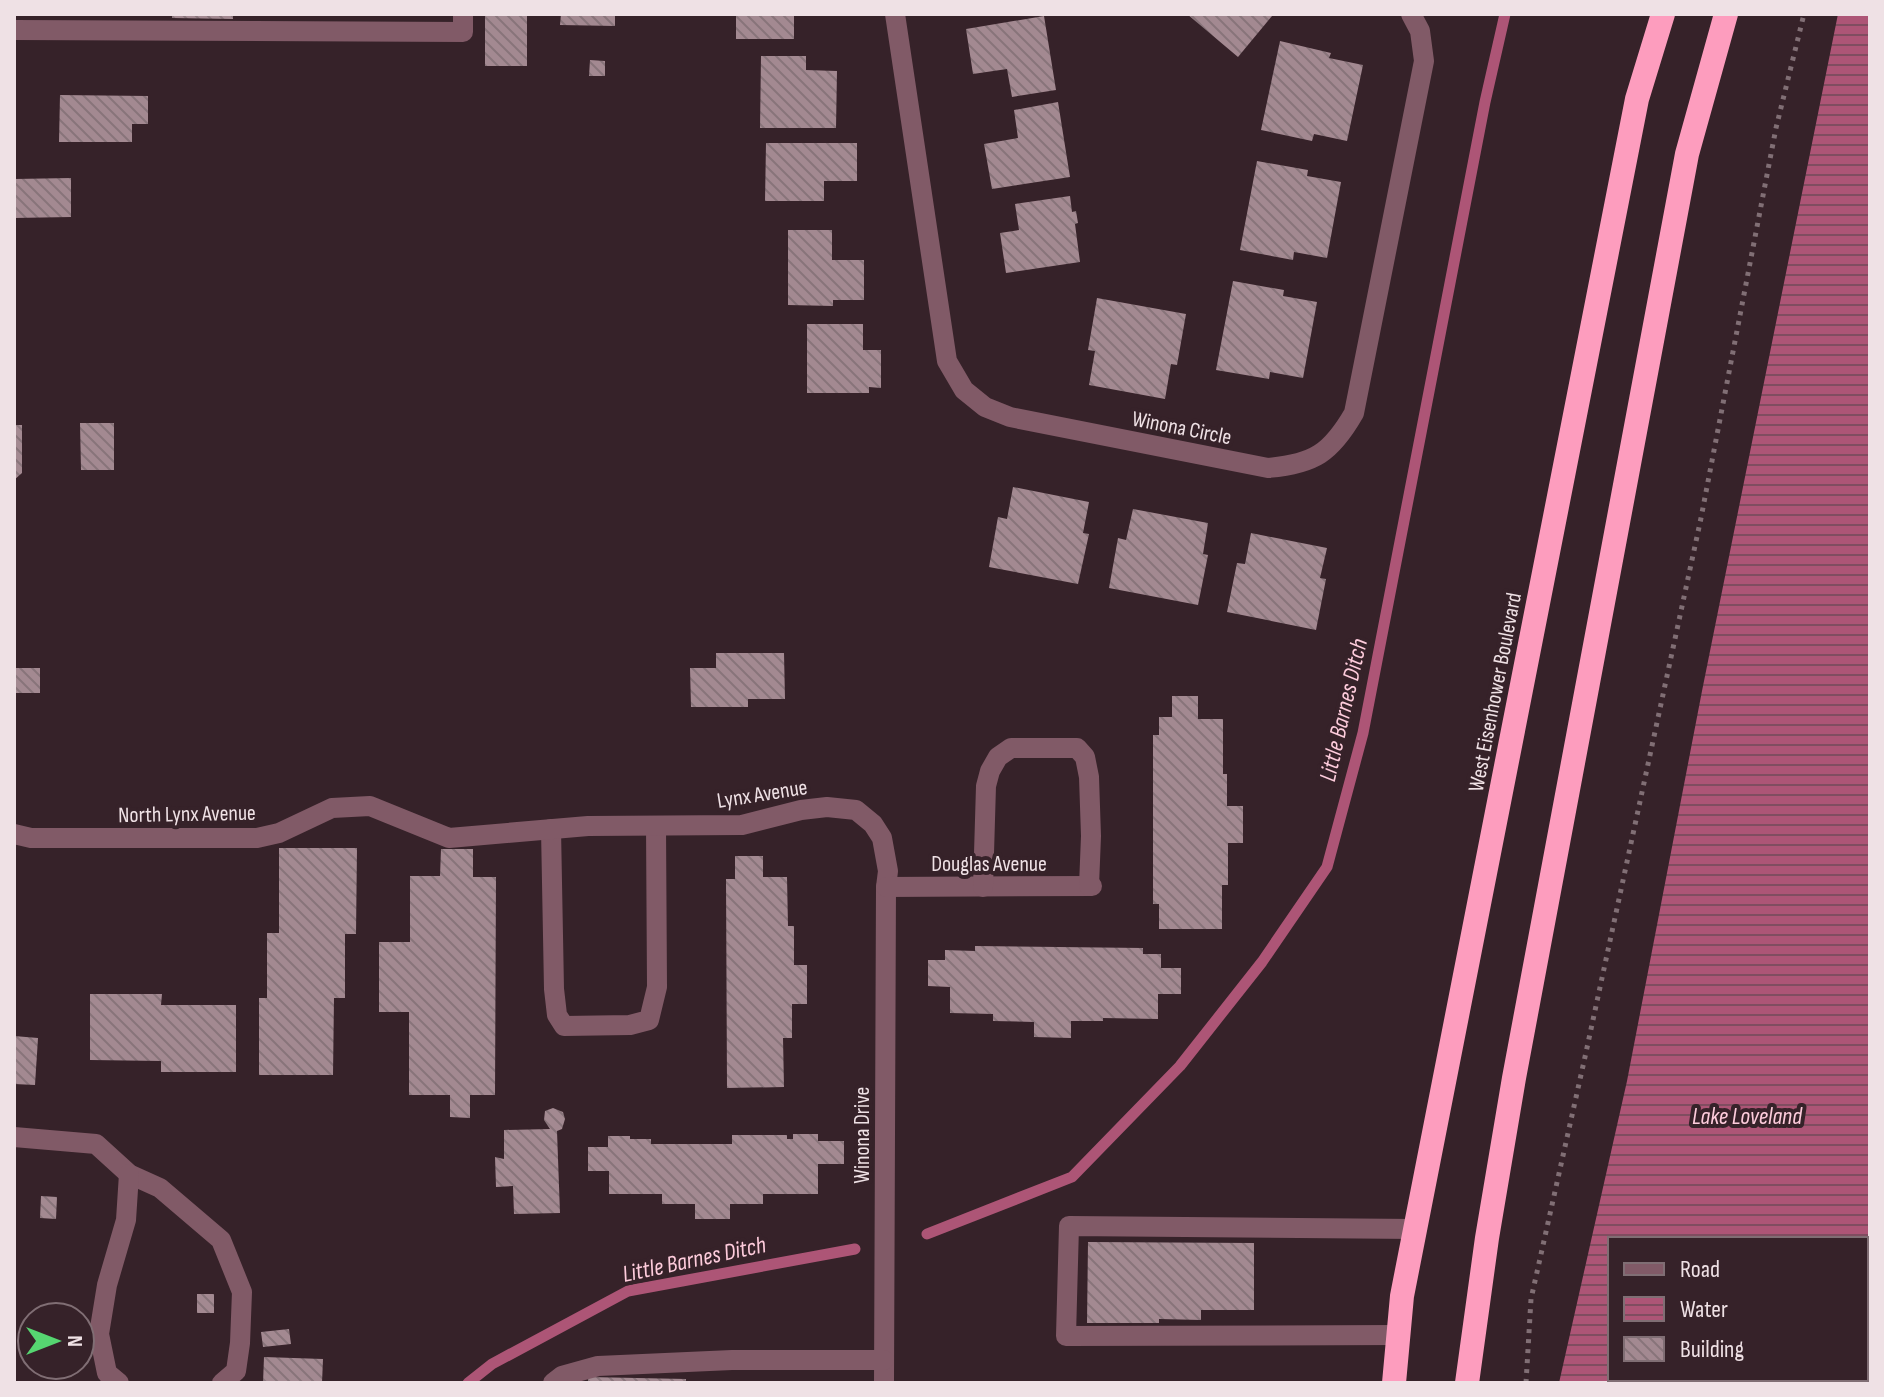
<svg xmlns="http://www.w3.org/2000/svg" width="1884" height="1397" viewBox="0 0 1884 1397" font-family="'Sofia Sans Condensed',sans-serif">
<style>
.water{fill:url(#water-rules);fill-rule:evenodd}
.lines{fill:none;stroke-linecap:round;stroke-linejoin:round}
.stream{stroke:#ad5576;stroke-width:11}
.building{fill:url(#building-back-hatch)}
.path{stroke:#816f75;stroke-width:5;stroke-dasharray:4 6;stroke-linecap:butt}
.minor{stroke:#815a67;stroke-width:20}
.highway{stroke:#fd9dbe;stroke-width:24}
.labels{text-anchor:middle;stroke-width:8;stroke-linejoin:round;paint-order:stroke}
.street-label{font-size:22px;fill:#efe1e5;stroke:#362229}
.water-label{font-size:24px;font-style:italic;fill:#feccdc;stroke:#362229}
</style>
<defs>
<pattern id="water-rules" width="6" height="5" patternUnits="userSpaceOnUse" patternTransform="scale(2)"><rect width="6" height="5" fill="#ad5576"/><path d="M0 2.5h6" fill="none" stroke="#804d60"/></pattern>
<pattern id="building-back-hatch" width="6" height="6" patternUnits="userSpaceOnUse" patternTransform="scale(2)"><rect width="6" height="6" fill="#a38991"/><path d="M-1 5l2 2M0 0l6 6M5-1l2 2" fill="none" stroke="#88747a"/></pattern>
</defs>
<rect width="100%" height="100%" fill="#362229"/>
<!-- water -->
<path class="water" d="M 1838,14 L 1870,14 L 1870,1383 L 1559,1383 L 1627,1081 L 1702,691 ZM 1610,1239 L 1866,1239 L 1866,1379 L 1610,1379 Z"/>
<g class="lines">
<!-- stream -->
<g class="stream">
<path d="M 927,1234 L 1072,1177 L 1180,1066 L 1262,962 L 1327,867 L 1363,733 L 1485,102 L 1505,14"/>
<path d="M 468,1383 L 492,1364 L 628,1291 L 855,1249"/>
</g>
</g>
<!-- building -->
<g class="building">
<path d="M 172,14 L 233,14 L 233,19 L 172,18 Z"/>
<rect x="485" y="14" width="42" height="52"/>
<path d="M 561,14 L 615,14 L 615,26 L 560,25 Z"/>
<rect x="736" y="14" width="58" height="25"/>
<path d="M 1187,14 L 1270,14 L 1272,16 L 1238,57 Z"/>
<path d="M 1044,16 L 1056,90 L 1012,97 L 1007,69 L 973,74 L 966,29 Z"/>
<path d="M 1280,41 L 1331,53 L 1329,58 L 1363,65 L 1347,141 L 1314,134 L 1312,141 L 1261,130 Z"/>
<path d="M 761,56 L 806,56 L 806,70 L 837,71 L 836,128 L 760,128 Z"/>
<path d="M 590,60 L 605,61 L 605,76 L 589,76 Z"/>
<path d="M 60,95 L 148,96 L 148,124 L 132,124 L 132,142 L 59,142 Z"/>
<path d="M 1058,102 L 1070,177 L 992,189 L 984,144 L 1018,138 L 1014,110 Z"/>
<path d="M 766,143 L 857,143 L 857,181 L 824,181 L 824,201 L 765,201 Z"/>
<path d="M 1257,161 L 1308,170 L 1307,176 L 1341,182 L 1327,258 L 1294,252 L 1293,260 L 1240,250 Z"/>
<path d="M 71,178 L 71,217 L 14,218 L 14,179 Z"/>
<path d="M 1070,196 L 1072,212 L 1076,211 L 1078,223 L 1075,224 L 1080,262 L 1006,273 L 1000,233 L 1019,230 L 1015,204 Z"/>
<path d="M 788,230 L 832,230 L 832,260 L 864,260 L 864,300 L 833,300 L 833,306 L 788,305 Z"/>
<path d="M 1233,281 L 1284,290 L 1283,296 L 1317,302 L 1303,378 L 1270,372 L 1269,379 L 1216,370 Z"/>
<path d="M 1097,298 L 1186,314 L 1177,365 L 1171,364 L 1165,399 L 1089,385 L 1095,351 L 1088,350 Z"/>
<path d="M 807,324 L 863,324 L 863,350 L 881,350 L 881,388 L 869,387 L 869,393 L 807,393 Z"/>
<path d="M 80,423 L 114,423 L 114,470 L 81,470 Z"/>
<path d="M 14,425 L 22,425 L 22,473 L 14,480 Z"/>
<path d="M 1013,487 L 1089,502 L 1083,533 L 1089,534 L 1078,584 L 989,567 L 998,517 L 1007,519 Z"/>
<path d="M 1133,509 L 1208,523 L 1203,554 L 1208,555 L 1198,605 L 1109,588 L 1118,538 L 1126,540 Z"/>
<path d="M 1251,533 L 1327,548 L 1320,578 L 1326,579 L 1316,630 L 1227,612 L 1237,563 L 1245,564 Z"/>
<path d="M 716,653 L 784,653 L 785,699 L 748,699 L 748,707 L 691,707 L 690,668 L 716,668 Z"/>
<rect x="14" y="668" width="26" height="25"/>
<path d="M 1172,696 L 1198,696 L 1198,719 L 1223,719 L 1223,774 L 1227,774 L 1227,806 L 1243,806 L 1243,843 L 1228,843 L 1228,885 L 1222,885 L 1222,929 L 1159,929 L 1159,904 L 1153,904 L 1153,735 L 1159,735 L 1159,717 L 1172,717 Z"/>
<path d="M 279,848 L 357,848 L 356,934 L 345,934 L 345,998 L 334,998 L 333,1075 L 259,1075 L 259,998 L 267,998 L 267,933 L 279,933 Z"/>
<path d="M 441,849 L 473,849 L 473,877 L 496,877 L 495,1095 L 470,1095 L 470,1118 L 450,1117 L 450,1095 L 409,1095 L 409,1012 L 379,1012 L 379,942 L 410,942 L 410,876 L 440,876 Z"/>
<path d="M 735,856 L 763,856 L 763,877 L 787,877 L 788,926 L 794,926 L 794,965 L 807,965 L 807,1004 L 792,1004 L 792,1038 L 783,1038 L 784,1087 L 727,1088 L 726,879 L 735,879 Z"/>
<path d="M 975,946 L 1143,948 L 1143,954 L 1161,954 L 1161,968 L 1181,968 L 1181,994 L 1158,994 L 1158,1019 L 1103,1018 L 1103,1021 L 1071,1021 L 1071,1038 L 1034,1037 L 1034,1022 L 993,1021 L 993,1014 L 950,1013 L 950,987 L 928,986 L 928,960 L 945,960 L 945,950 L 975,951 Z"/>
<path d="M 90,994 L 162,994 L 161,1005 L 236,1005 L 236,1072 L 161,1072 L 161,1061 L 90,1060 Z"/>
<path d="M 14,1036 L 38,1038 L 35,1085 L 14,1084 Z"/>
<path d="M 553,1108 L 563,1112 L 565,1119 L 562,1129 L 557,1131 L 560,1213 L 514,1214 L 513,1186 L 496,1187 L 495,1157 L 504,1159 L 504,1130 L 550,1129 L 544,1120 L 545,1111 Z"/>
<path d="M 793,1134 L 818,1134 L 818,1141 L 844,1141 L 844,1164 L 818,1164 L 818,1194 L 763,1194 L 763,1204 L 730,1204 L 730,1219 L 695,1219 L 695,1204 L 662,1204 L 662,1194 L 609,1194 L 609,1171 L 588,1171 L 588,1147 L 608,1147 L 608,1136 L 630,1136 L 630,1139 L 651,1139 L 651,1144 L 732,1144 L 732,1135 L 787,1135 L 787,1139 L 793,1139 Z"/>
<path d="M 41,1196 L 57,1197 L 56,1219 L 40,1218 Z"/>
<path d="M 1088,1242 L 1254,1243 L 1254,1310 L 1201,1310 L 1201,1320 L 1159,1319 L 1159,1323 L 1087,1323 Z"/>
<rect x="197" y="1294" width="17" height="19"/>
<path d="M 289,1329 L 291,1344 L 263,1347 L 261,1332 Z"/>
<path d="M 264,1357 L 323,1359 L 322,1383 L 263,1383 Z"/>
<path d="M 588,1377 L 686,1379 L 686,1383 L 588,1383 Z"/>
</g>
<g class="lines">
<!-- path -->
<path class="path" d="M 1526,1383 L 1531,1299 L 1585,1057 L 1701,518 L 1776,128 L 1804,14"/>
<!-- minor -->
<g class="minor">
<path d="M 895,14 L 947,361 L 964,390 L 985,407 L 1010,417 L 1268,468 C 1314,464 1331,453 1354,413 L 1424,61 L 1420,31 L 1411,14"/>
<path d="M 14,30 L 463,32 L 463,14"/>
<path d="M 551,829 L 554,989 L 557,1015 L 564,1026 L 630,1025 L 649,1020 L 657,987 L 656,826"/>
<path d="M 14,834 L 31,838 L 257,838 L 279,833 L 332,808 L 370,806 L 449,838 L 588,826 L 742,825 L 801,810 L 827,807 L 856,810 L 873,824 L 882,838 L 888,871 L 886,887 L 884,1383"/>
<path d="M 886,887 L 1092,886"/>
<path d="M 983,887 L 986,786 L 990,771 L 998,757 L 1011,748 L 1077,748 L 1085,757 L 1089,777 L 1091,836 L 1089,886"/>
<path d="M 14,1137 L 96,1144 L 129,1174 L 160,1188 L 221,1240 L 242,1292 L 240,1343 L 236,1371 L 222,1383"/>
<path d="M 1398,1335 L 1066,1336 L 1069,1226 L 1415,1229"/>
<path d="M 119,1383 L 107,1373 L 99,1334 L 107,1285 L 126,1220 L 129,1174"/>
<path d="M 553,1383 L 562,1376 L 598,1366 L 732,1360 L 884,1360"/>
</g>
<!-- highway -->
<g class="highway">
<path d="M 1394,1383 L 1402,1296 L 1637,99 L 1663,14"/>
<path d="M 1467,1383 L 1487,1238 L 1514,1078 L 1687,154 L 1726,14"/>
</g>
</g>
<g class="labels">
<!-- street labels -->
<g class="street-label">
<text transform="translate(1182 427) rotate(11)" y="8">Winona Circle</text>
<text transform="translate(1494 692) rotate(-79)" y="8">West Eisenhower Boulevard</text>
<text transform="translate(762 793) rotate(-9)" y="8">Lynx Avenue</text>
<text transform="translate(187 813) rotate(-1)" y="8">North Lynx Avenue</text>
<text x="989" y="871">Douglas Avenue</text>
<text transform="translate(861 1135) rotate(-90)" y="8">Winona Drive</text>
</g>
<!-- water labels -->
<g class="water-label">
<text transform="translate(1343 710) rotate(-77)" y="8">Little Barnes Ditch</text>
<text x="1747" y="1124">Lake Loveland</text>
<text transform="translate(694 1259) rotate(-12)" y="8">Little Barnes Ditch</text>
</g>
</g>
<!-- border -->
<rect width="1884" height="1397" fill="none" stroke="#efe1e5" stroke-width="32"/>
<!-- legend -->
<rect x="1608" y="1237" width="260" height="144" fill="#362229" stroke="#806e74" stroke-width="2"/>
<rect x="1624" y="1263" width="40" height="12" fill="#815a67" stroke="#806e74" stroke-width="2"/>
<text x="1680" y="1277" font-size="24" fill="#efe1e5">Road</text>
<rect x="1624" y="1297" width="40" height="24" fill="url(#water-rules)" stroke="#806e74" stroke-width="2"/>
<text x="1680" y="1317" font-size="24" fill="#efe1e5">Water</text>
<rect x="1624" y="1337" width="40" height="24" fill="url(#building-back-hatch)" stroke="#806e74" stroke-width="2"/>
<text x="1680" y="1357" font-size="24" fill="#efe1e5">Building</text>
<!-- north arrow -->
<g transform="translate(56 1341) rotate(90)"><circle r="38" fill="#362229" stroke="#806e74" stroke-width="2"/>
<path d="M0-6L14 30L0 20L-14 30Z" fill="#56d671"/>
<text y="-12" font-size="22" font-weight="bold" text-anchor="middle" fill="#efe1e5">N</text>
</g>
</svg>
